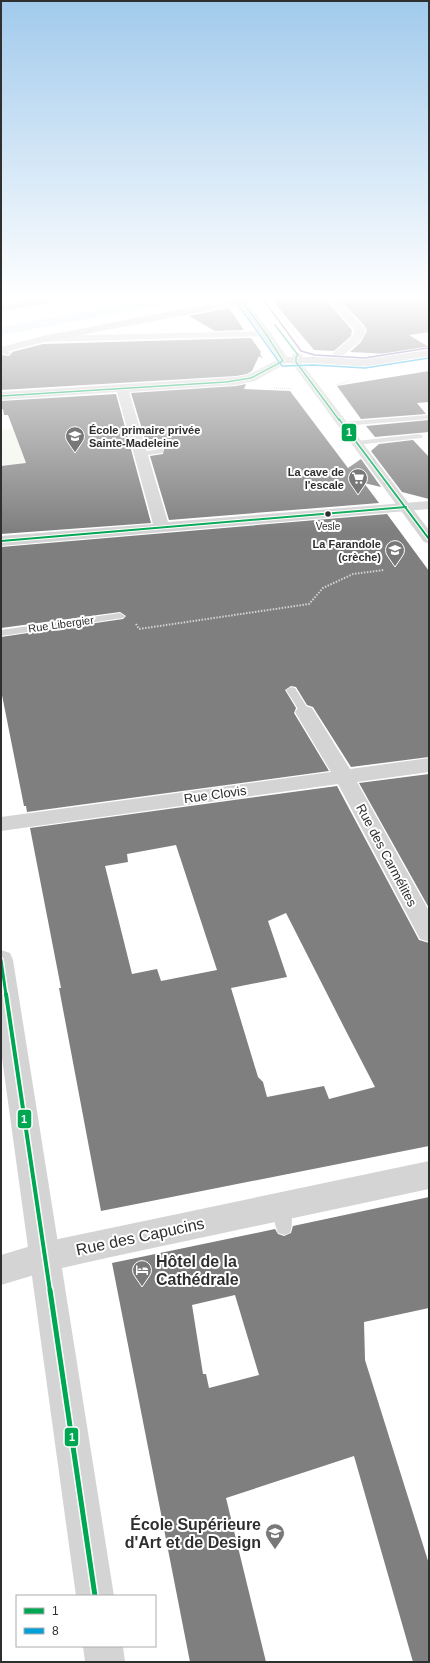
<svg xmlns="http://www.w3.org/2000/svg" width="430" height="1663" viewBox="0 0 430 1663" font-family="Arial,sans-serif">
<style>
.green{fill:#f2f5ec}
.water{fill:#d8ebf2}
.building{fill:#7f7f7f;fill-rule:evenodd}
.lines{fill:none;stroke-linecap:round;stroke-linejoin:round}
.path-far1{stroke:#d4d4d4;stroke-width:1.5;stroke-dasharray:1 1;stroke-linecap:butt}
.path{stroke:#d4d4d4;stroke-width:2;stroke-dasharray:1.5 1.5;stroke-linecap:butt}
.service{fill:#d4d4d4;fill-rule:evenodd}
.pedestrian{fill:#d4d4d4;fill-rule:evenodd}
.minor{fill:#d4d4d4;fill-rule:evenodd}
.tertiary{fill:#d4d4d4;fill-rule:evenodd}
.secondary{fill:#cdcdcd;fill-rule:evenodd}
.motorway{fill:#c1c1c1;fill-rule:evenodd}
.tram{stroke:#bbb;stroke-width:1}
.secondary-bridge{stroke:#cdcdcd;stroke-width:12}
.bus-1-far4-casing{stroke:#fff;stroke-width:3}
.bus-1-far3-casing{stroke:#fff;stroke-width:4}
.bus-1-far2-casing{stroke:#fff;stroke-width:6}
.bus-1-far1-casing{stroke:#fff;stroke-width:7}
.bus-1-casing{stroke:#fff;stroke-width:8}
.bus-2-casing{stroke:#fff;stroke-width:3}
.bus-3-casing{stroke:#fff;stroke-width:3}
.bus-1-far4{stroke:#00a753;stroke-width:1.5}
.bus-1-far3{stroke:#00a753;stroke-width:2}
.bus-1-far2{stroke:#00a753;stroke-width:3}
.bus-1-far1{stroke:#00a753;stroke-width:4}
.bus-1{stroke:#00a753;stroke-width:5}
.bus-2{stroke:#00a1db;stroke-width:1.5}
.bus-3{stroke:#785da5;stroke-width:1.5}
.bus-dot{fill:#2f2f2f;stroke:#fff;stroke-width:1.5}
.labels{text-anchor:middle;stroke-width:4;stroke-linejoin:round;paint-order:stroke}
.far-bus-label{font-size:10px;fill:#2f2f2f;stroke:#fff}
.far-poi-label{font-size:11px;font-weight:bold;fill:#2f2f2f;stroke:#fff;text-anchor:end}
.far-street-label{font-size:11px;fill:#2f2f2f;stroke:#fff}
.street-label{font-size:13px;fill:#2f2f2f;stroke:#fff}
.near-street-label{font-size:16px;fill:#2f2f2f;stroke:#fff}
.near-poi-label{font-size:16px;font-weight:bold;fill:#2f2f2f;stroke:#fff;text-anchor:start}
.line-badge{stroke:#fff;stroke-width:1.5}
.badge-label{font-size:11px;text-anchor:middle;font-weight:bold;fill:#fff}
</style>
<rect width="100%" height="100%" fill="#fff"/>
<!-- green -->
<path class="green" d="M 13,429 L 31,479 L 1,469 L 7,468 L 5,465 L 1,466 L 1,430 Z"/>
<!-- water -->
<path class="water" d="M 152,299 L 195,299 L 1,335 L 1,327 Z"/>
<!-- building -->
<g class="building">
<path d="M 271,299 L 325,299 L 352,330 L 351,336 L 334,351 L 314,350 Z"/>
<path d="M 339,299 L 429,299 L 429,332 L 409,335 L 429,347 L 429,349 L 390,354 L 350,352 L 361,342 L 367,331 L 364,325 Z"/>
<path d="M 229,308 L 244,330 L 215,331 L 189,316 Z"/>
<path d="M 251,338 L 261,352 L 260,354 L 263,359 L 259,356 L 252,371 L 247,374 L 236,376 L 1,390 L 1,355 L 9,356 L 12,353 L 12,352 L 43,344 Z"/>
<path d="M 429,371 L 429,402 L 417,403 L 426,414 L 361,419 L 337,386 Z"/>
<path d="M 246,384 L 244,389 L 290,391 L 348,468 L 361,459 L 381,487 L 364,483 L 379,503 L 169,520 L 150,456 L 163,454 L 164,449 L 160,448 L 148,449 L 131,393 L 236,386 Z"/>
<path d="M 116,394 L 151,523 L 1,534 L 1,466 L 26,463 L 8,415 L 4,415 L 3,409 L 1,410 L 1,401 Z"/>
<path d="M 429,420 L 429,432 L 375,437 L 366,426 Z"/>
<path d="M 413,440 L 429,457 L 429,499 L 402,492 L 371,451 L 379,444 Z"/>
<path d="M 387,514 L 429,571 L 429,757 L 351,767 L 313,707 L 307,705 L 296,687 L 291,686 L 285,690 L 296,708 L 294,713 L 329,771 L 27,812 L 26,806 L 24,806 L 1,690 L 1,637 L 123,619 L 126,616 L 120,612 L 1,628 L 1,547 Z"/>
<path d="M 429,774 L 429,908 L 359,783 Z"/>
<path d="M 337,786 L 419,940 L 429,943 L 429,1146 L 101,1211 L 59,988 L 61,988 L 30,828 ZM 176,845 L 217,970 L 161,981 L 157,969 L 132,974 L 105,866 L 128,862 L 127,854 ZM 286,913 L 347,1033 L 375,1087 L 329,1099 L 324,1086 L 267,1097 L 263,1082 L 258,1077 L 231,988 L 287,977 L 268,921 Z"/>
<path d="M 429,1197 L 429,1308 L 364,1322 L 365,1360 L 429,1564 L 429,1662 L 413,1662 L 354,1456 L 226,1498 L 266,1662 L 190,1662 L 112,1263 L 275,1229 L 278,1234 L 284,1236 L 291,1233 L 293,1226 ZM 235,1295 L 259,1375 L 209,1388 L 206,1374 L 203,1374 L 192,1305 Z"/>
</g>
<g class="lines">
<!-- path-far1 -->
<g class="path-far1">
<path d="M 271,303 L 299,339"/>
<path d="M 71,309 L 132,299"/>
<path d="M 337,385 L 349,381"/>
<path d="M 274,388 L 292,389"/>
</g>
<!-- path -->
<path class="path" d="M 136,624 L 139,629 L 309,604 L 323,588 L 353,574 L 384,570"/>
<!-- service -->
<g class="service">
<path d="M 1,349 L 11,353 L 8,355 L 1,353 Z"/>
<path d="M 429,415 L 429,419 L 342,426 L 338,424 L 342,422 Z"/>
<path d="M 419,434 L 423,436 L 422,438 L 356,445 L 352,443 L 356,441 Z"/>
<path d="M 160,449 L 163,449 L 163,453 L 140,456 L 136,454 L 140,452 Z"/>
<path d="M 120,613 L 125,616 L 123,618 L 1,636 L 1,630 Z"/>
<path d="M 291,687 L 295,688 L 310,712 L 309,714 L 301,714 L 300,712 L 286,690 Z"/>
<path d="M 281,1198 L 287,1201 C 291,1210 294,1223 290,1233 L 284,1235 L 278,1233 C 274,1223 271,1210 275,1201 Z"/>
</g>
<!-- pedestrian -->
<path class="pedestrian" d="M 298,352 L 303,355 L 301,362 L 429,530 L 429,543 L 424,542 L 291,362 C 291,357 292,354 298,352 Z"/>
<!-- minor -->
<g class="minor">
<path d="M 326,299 L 337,299 L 363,326 L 366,332 L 360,341 L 333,364 L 325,364 L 323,362 L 325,360 L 352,337 L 354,332 L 354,329 Z"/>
<path d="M 266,331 L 270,332 L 272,334 L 270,336 L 43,342 L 37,339 L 43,336 Z"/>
<path d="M 283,357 L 287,359 L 289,361 L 287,363 L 255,381 L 236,385 L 129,392 L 168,522 L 429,501 L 429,509 L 1,546 L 1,536 L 153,524 L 117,392 L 1,400 L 1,392 L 236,377 L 247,375 Z"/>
<path d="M 305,706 L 312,708 L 350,769 L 429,758 L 429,772 L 357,782 L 429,911 L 429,942 L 420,939 L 338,784 L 1,831 L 1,817 L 331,772 L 295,712 L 298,708 Z"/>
<path d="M 429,1161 L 429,1189 L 111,1257 L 44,1272 L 1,1285 L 1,1255 L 44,1242 Z"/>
</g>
<!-- tertiary -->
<g class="tertiary">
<path d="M 1,950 L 10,953 L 13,960 L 114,1596 L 76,1596 L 1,1051 Z"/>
<path d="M 83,1646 L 123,1646 L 125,1662 L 85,1662 Z"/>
</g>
<!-- secondary -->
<path class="secondary" d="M 235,299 L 258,299 L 257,301 L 248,303 L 270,332 L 287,357 L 314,357 L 365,359 L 429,350 L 429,356 L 365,367 L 314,363 L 279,363 L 261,335 L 238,305 L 44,342 L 1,353 L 1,347 L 43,336 Z"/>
<!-- motorway -->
<path class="motorway" d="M 36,299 L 63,299 L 58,302 L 1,311 L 1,305 Z"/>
<!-- tram -->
<path class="tram" d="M 373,458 L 385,485"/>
<!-- secondary-bridge -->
<path class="secondary-bridge" d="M 240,299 L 243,304"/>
<defs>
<g id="bus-1-far4">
<path d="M 275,325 L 298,355 L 296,357 L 296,362 L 339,420"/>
<path d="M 1,396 L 226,382 L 251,378 L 283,361 L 266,334 L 240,299"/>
</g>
<g id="bus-1-far3">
<path d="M 339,419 L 429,539"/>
<path d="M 1,541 L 406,507"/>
</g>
<path id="bus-1-far2" d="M 1,960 L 6,995"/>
<path id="bus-1-far1" d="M 6,994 L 50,1291"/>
<path id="bus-1" d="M 50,1290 L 95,1596"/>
<path id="bus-2" d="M 236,302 L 282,366 L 314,365 L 365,368 L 429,358"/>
<path id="bus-3" d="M 263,299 L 301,351 L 315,355 L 365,358 L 428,348"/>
</defs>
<!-- bus-1-far4 casing -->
<use href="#bus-1-far4" class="bus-1-far4-casing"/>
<!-- bus-1-far3 casing -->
<use href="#bus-1-far3" class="bus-1-far3-casing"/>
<!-- bus-1-far2 casing -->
<use href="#bus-1-far2" class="bus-1-far2-casing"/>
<!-- bus-1-far1 casing -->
<use href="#bus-1-far1" class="bus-1-far1-casing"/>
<!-- bus-1 casing -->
<use href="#bus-1" class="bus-1-casing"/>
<!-- bus-2 casing -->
<use href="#bus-2" class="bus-2-casing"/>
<!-- bus-3 casing -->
<use href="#bus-3" class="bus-3-casing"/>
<!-- bus-1-far4 -->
<use href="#bus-1-far4" class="bus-1-far4"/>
<!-- bus-1-far3 -->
<use href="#bus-1-far3" class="bus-1-far3"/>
<!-- bus-1-far2 -->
<use href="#bus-1-far2" class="bus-1-far2"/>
<!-- bus-1-far1 -->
<use href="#bus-1-far1" class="bus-1-far1"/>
<!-- bus-1 -->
<use href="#bus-1" class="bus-1"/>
<!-- bus-2 -->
<use href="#bus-2" class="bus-2"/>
<!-- bus-3 -->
<use href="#bus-3" class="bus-3"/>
</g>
<!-- sky -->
<linearGradient id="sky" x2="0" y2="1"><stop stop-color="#a1caec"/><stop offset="0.56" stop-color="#fff"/><stop offset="1" stop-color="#fff" stop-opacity="0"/></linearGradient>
<rect width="430" height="532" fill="url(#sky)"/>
<!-- icons -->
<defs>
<symbol id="school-pin" viewBox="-11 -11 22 30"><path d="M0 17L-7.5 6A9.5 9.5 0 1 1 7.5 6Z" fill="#787878" stroke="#fff"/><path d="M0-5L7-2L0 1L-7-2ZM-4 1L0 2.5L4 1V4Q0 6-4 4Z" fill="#fff"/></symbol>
<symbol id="supermarket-pin" viewBox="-11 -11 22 30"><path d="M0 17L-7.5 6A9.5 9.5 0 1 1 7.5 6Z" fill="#787878" stroke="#fff"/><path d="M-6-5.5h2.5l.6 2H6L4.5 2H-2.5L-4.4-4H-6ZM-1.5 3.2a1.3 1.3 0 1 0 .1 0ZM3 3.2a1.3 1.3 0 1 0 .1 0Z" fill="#fff"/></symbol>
<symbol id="hotel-pin" viewBox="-11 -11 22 30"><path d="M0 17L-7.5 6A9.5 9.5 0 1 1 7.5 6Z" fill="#787878" stroke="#fff"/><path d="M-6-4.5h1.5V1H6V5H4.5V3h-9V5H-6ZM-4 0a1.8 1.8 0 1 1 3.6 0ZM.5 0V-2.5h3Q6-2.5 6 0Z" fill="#fff"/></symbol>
<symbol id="university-pin" viewBox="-11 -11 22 30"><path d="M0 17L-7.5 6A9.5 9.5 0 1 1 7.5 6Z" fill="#787878" stroke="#fff"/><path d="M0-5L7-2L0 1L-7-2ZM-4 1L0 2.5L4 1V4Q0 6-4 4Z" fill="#fff"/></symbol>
</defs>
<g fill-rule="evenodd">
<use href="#school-pin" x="64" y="425" width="22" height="30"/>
<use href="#supermarket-pin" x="347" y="467" width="22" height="30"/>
<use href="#school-pin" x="384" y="539" width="22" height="30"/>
<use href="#hotel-pin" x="131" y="1259" width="22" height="30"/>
<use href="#university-pin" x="264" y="1522" width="22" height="30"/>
</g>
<!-- markers -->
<circle class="bus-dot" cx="328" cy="514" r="3.5"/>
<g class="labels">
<!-- far-bus labels -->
<g class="far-bus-label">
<text x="328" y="530">Vesle</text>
</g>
<!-- far-poi labels -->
<g class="far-poi-label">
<text x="89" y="434" text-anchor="start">École primaire privée<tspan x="89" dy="13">Sainte-Madeleine</tspan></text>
<text x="344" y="476">La cave de<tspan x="344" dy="13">l'escale</tspan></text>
<text x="381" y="548">La Farandole<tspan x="381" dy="13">(crèche)</tspan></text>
</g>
<!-- far-street labels -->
<g class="far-street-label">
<text transform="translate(61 624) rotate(-8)" y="4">Rue Libergier</text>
</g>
<!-- street labels -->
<g class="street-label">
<text transform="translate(215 794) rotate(-8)" y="5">Rue Clovis</text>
<text transform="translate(387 855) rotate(62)" y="5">Rue des Carmélites</text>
</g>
<!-- near-street labels -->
<g class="near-street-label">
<text transform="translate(140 1236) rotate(-12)" y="6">Rue des Capucins</text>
</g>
<!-- near-poi labels -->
<g class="near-poi-label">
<text x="156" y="1267">Hôtel de la<tspan x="156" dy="18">Cathédrale</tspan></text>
<text x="261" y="1530" text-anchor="end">École Supérieure<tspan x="261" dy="18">d'Art et de Design</tspan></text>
</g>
</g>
<g class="line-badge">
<rect x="341" y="423" width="16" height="19" rx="4" fill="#00a753"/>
<rect x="17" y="1109" width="15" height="20" rx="4" fill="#00a753"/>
<rect x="64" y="1427" width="15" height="20" rx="4" fill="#00a753"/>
</g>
<g class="badge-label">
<text x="349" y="436">1</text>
<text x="24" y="1123">1</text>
<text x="72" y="1441">1</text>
</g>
<!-- border -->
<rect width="430" height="1663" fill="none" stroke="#2f2f2f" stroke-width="4"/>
<!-- legend -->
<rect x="16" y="1595" width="140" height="52" fill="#ffffff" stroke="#acacac"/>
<rect x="24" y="1608" width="20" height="6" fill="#00a753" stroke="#acacac"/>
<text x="52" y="1615" font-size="12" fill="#2f2f2f">1</text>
<rect x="24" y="1628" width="20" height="6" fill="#00a1db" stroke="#acacac"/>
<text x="52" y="1635" font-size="12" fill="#2f2f2f">8</text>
</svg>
